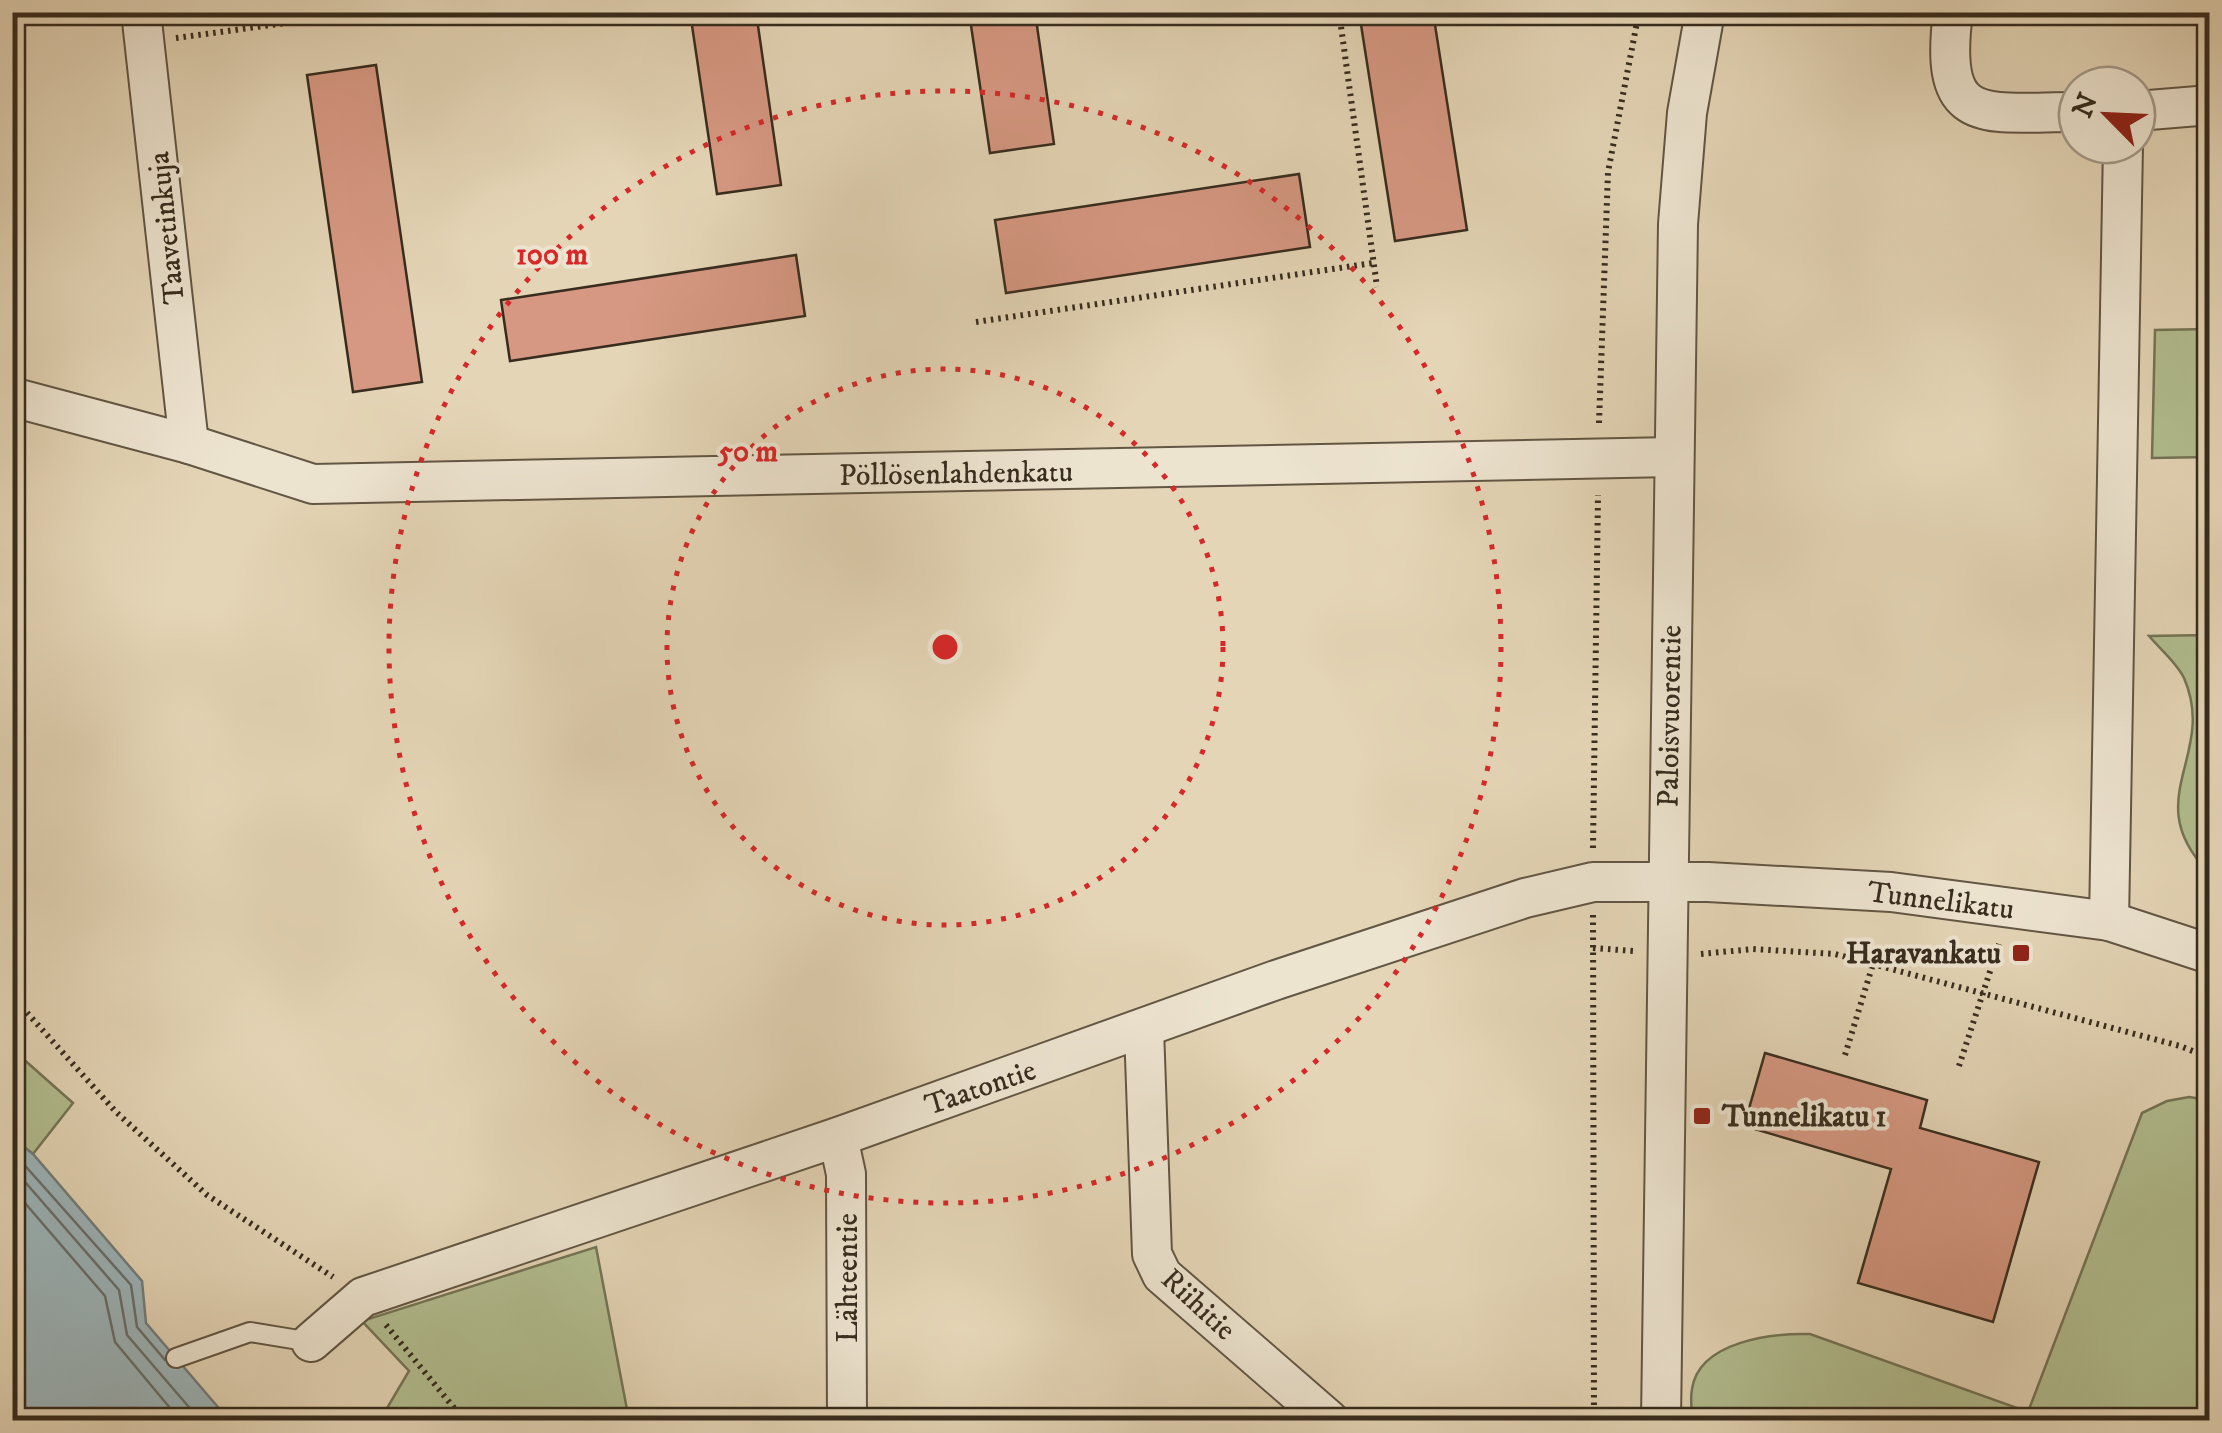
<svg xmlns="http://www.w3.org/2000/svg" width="2222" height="1433" viewBox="0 0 2222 1433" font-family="'IM FELL DW Pica',serif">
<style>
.green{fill:#b2be90;stroke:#747557;stroke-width:2.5}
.water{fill:#9cb5ba;stroke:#747e7c;stroke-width:2.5}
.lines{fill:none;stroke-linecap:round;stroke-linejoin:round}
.shore{stroke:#6a706c;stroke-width:2.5}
.building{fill:#d69882;stroke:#372c1e;stroke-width:2.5}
.lane-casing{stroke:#625644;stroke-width:22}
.street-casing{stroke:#625644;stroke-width:42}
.path{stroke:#372c1e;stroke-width:6;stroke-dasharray:2.5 5;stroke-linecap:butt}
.lane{stroke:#ede4d0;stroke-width:18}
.street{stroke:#ede4d0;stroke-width:38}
.ring{fill:none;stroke:#d62828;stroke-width:5;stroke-dasharray:5 10}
.poi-dot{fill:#8f2418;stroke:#ede4d0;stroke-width:4}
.labels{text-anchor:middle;stroke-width:8;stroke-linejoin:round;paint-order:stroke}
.street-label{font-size:30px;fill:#372c1e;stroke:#ede4d0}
.poi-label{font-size:30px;font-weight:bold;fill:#372c1e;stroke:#ede4d0;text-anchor:end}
.centre{fill:#d62828;stroke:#ede4d0;stroke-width:5}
.ring-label{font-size:30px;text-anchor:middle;font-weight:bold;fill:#d62828;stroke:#ede4d0;stroke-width:8;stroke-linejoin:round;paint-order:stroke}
</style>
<rect width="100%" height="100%" fill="#e4d5b6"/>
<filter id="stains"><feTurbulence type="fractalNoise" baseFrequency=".002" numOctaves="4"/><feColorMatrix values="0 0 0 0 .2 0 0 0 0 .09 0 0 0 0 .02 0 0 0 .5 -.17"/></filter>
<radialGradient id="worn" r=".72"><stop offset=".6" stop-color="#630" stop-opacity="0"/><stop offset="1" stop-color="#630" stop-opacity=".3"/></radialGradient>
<!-- green -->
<g class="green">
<path d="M 2209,329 L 2209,457 L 2152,458 L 2155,330 Z"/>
<path d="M 2209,635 L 2210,635 L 2209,873 C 2137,799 2218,756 2184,678 C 2177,663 2160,649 2149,636 Z"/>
<path d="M 12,1049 L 73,1103 L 33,1154 L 13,1138 Z"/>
<path d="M 2189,1097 L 2209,1100 L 2209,1420 L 1692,1420 C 1692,1411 1690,1399 1692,1389 C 1699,1341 1773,1333 1810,1334 L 2028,1412 L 2142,1113 L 2167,1101 Z"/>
<path d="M 596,1247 L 629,1420 L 380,1420 L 409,1371 L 362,1321 Z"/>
</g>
<!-- water -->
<path class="water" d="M 12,1138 L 33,1154 L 142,1281 L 146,1323 L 229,1420 L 13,1420 Z"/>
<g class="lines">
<!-- shore -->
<g class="shore">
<path d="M 12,1151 L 131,1285 L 137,1327 L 165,1360"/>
<path d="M 12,1167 L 119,1290 L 127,1335 L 200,1420"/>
<path d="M 12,1188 L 105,1296 L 115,1342 L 180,1420"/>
</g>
</g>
<!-- building -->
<g class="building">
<path d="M 690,12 L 756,12 L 781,185 L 717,194 Z"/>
<path d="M 969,12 L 1035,12 L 1054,144 L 990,153 Z"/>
<path d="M 1359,12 L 1433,12 L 1467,230 L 1395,241 Z"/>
<path d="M 376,65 L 422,382 L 353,392 L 307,75 Z"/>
<path d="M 1299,174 L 1310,247 L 1006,293 L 995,220 Z"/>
<path d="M 796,255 L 805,316 L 510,361 L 501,300 Z"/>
<path d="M 1765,1053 L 1927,1100 L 1920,1128 L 2039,1162 L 1993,1322 L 1858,1283 L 1891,1169 L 1744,1126 Z"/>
</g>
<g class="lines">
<defs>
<path id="lane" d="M 176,1358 L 250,1332 L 311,1342"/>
<g id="street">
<path d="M 141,12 L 189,444"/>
<path d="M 1953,12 C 1938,129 1983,112 2077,112"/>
<path d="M 2137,111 L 2210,105"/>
<path d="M 12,397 L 189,444 L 313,484 L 1672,457"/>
<path d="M 2109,921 L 2123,145"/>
<path d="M 1144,1029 L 1152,1254 L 1162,1275 L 1329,1420"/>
<path d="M 838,1137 L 846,1174 L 847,1420"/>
<path d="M 311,1342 L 363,1297 L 838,1137 L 1276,980 L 1525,898 L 1593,882 L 1708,882 L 1891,892 L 2109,921 L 2210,954"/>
<path d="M 1661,1420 L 1678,224 L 1687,113 L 1705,12"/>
</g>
</defs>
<!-- lane casing -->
<use href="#lane" class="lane-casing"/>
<!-- street casing -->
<use href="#street" class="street-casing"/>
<!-- path -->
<g class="path">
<path d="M 1339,12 L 1377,287"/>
<path d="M 176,38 L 367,12"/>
<path d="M 976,322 L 1373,263"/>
<path d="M 1599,423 L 1608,172 L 1639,12"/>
<path d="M 12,830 L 22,947 L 13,996"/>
<path d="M 1593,848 L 1598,495"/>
<path d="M 1593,915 L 1594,1420"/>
<path d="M 1593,948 L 1634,951"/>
<path d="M 1701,954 L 1753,949 L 1835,954 L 2180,1046 L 2210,1058"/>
<path d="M 12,996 L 116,1112 L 207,1195 L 333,1277"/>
<path d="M 1845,1055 L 1873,964"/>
<path d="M 1959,1066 L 1999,944"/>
<path d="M 386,1325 L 464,1420"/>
</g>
<!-- lane -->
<use href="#lane" class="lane"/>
<!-- street -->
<use href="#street" class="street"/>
</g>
<!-- distance rings -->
<g class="ring">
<circle cx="945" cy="647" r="278"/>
<circle cx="945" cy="647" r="556"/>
</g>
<!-- markers -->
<g class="poi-dot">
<rect x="2011" y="943" width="20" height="20" rx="5"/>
<rect x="1692" y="1106" width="20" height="20" rx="5"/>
</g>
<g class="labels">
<!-- street labels -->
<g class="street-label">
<text transform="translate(166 228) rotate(-96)" y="10">Taavetinkuja</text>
<text transform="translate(956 473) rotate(-1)" y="10">Pöllösenlahdenkatu</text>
<text transform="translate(1669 716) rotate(-89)" y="10">Paloisvuorentie</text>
<text transform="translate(1941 900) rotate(7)" y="10">Tunnelikatu</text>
<text transform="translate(980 1087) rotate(-19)" y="10">Taatontie</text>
<text transform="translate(847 1278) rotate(-90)" y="10">Lähteentie</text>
<text transform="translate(1199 1304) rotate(43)" y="10">Riihitie</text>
</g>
<!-- poi labels -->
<g class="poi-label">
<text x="2001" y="963">Haravankatu</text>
<text x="1722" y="1126" text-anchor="start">Tunnelikatu 1</text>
</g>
</g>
<circle cx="945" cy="647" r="15" class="centre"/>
<g class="ring-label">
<text x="552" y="264">100 m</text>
<text x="748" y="461">50 m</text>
</g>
<!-- margin -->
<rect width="2222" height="1433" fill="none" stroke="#e4d5b6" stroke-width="50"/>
<rect x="15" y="15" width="2192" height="1403" fill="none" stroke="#372c1e" stroke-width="5"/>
<rect x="25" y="25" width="2172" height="1383" fill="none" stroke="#372c1e" stroke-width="2.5"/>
<!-- north arrow -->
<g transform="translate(2107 115) rotate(294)"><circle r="48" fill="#ede4d0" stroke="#a49a89" stroke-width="2.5"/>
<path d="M0-8L18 38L0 25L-18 38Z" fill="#8f2418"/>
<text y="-15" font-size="28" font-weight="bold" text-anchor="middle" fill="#372c1e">N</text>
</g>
<rect width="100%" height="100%" filter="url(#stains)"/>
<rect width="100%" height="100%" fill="url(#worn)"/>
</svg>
